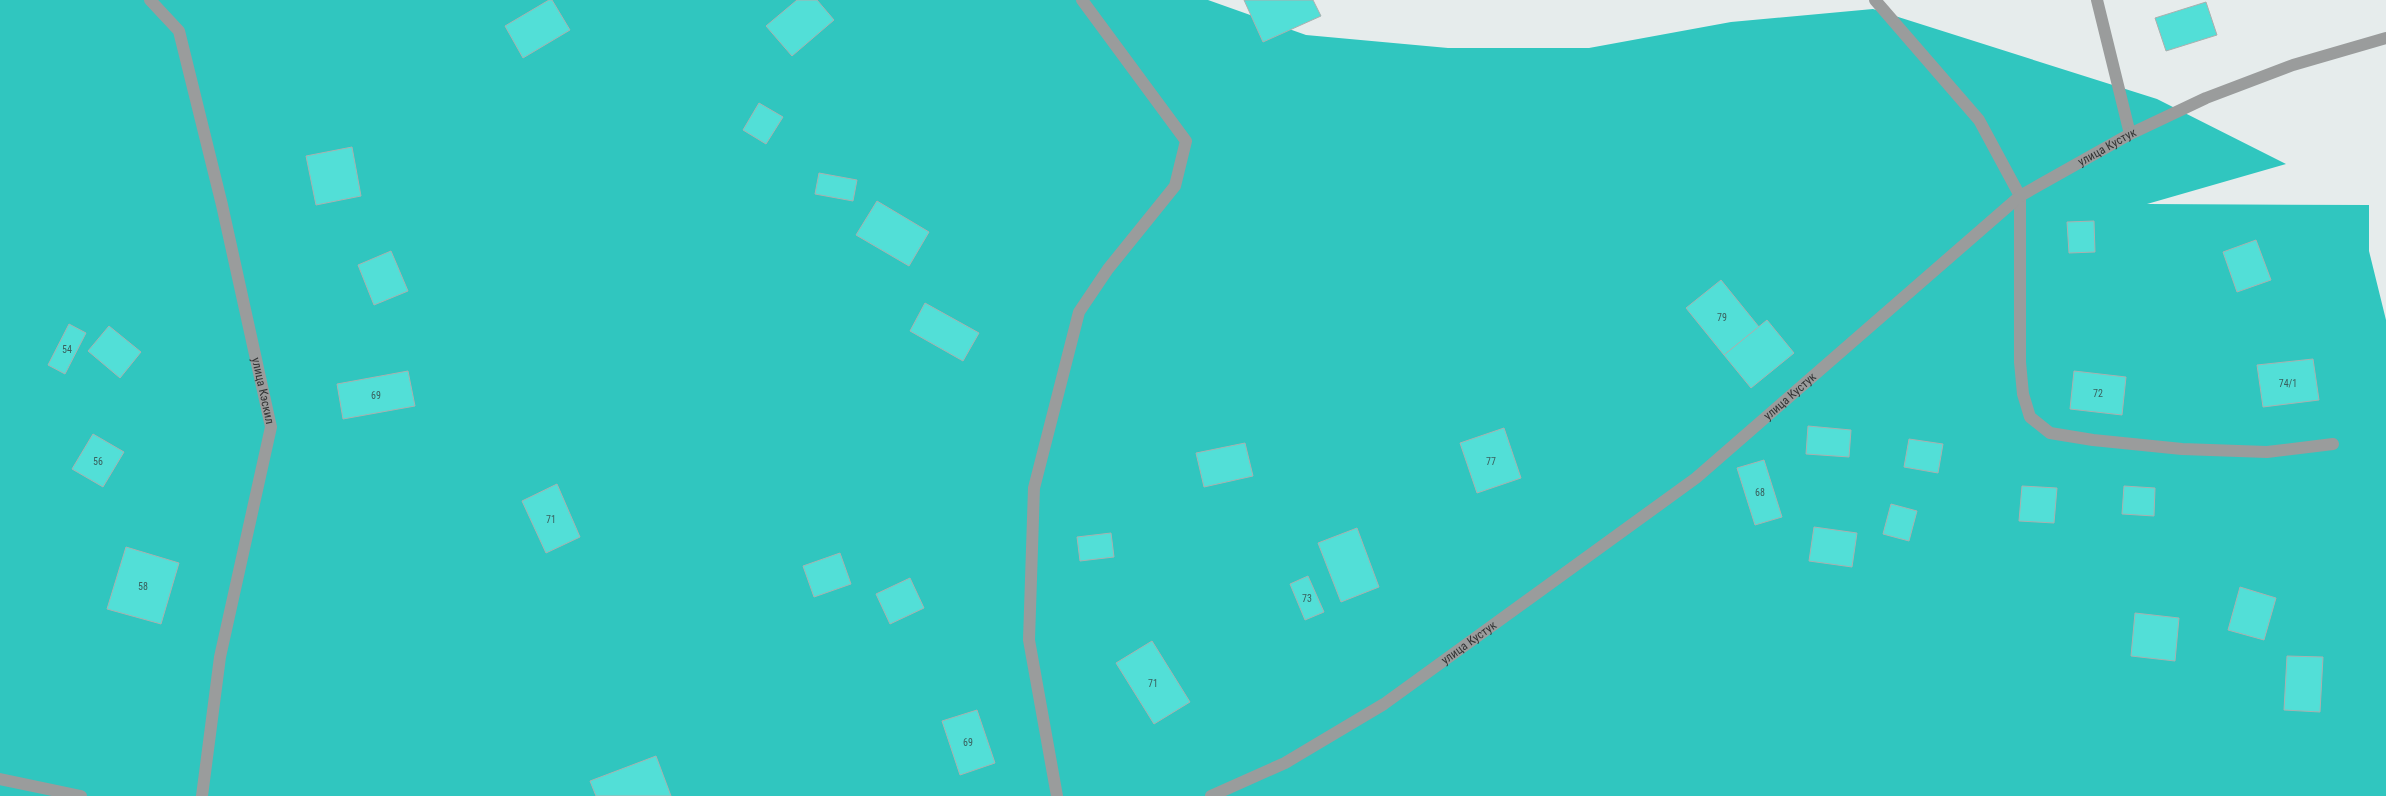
<svg xmlns="http://www.w3.org/2000/svg" width="2386" height="796" viewBox="0 0 2386 796" font-family="'Roboto Condensed',sans-serif">
<style>
.forest{fill:#30c6bf}
.building{fill:#52dfd7;stroke:#aab0af}
.lines{fill:none;stroke-linecap:round;stroke-linejoin:round}
.lane{stroke:#9a9c9c;stroke-width:12}
.street{stroke:#9a9c9c;stroke-width:12}
.labels{text-anchor:middle;stroke-width:4;stroke-linejoin:round;paint-order:stroke}
.number-label{font-size:10px;fill:#3a5f5d}
.street-label{font-size:12px;fill:#323434;stroke:#fff}
</style>
<rect width="100%" height="100%" fill="#e6ecec"/>
<!-- forest -->
<path class="forest" d="M 0,0 L 1208,0 L 1306,35 L 1448,48 L 1589,48 L 1731,22 L 1873,9 L 2157,99 L 2286,164 L 2147,204 L 2369,205 L 2369,251 L 2386,320 L 2386,796 L 0,796 Z"/>
<!-- building -->
<g class="building">
<path d="M 549,0 L 552,0 L 570,30 L 523,58 L 505,26 Z"/>
<path d="M 797,0 L 817,0 L 834,20 L 792,56 L 766,26 Z"/>
<path d="M 1244,0 L 1313,0 L 1321,16 L 1263,42 Z"/>
<path d="M 2206,2 L 2217,35 L 2166,51 L 2155,18 Z"/>
<path d="M 759,103 L 783,117 L 766,144 L 743,130 Z"/>
<path d="M 352,147 L 361,196 L 316,205 L 306,156 Z"/>
<path d="M 819,173 L 857,180 L 853,201 L 815,194 Z"/>
<path d="M 877,201 L 929,232 L 909,266 L 856,235 Z"/>
<path d="M 2094,221 L 2095,252 L 2069,253 L 2067,222 Z"/>
<path d="M 2256,240 L 2271,280 L 2237,292 L 2223,252 Z"/>
<path d="M 391,251 L 408,291 L 374,305 L 358,265 Z"/>
<path d="M 1721,280 L 1759,327 L 1724,355 L 1686,308 Z"/>
<path d="M 925,303 L 979,333 L 963,361 L 910,331 Z"/>
<path d="M 1767,320 L 1794,353 L 1751,388 L 1724,355 Z"/>
<path d="M 69,324 L 86,333 L 65,374 L 48,365 Z"/>
<path d="M 109,326 L 141,352 L 120,378 L 88,351 Z"/>
<path d="M 2313,359 L 2319,400 L 2263,407 L 2257,365 Z"/>
<path d="M 408,371 L 415,406 L 343,419 L 337,384 Z"/>
<path d="M 2074,371 L 2126,377 L 2122,415 L 2070,409 Z"/>
<path d="M 1808,426 L 1851,430 L 1849,457 L 1806,454 Z"/>
<path d="M 1504,428 L 1521,478 L 1477,493 L 1460,443 Z"/>
<path d="M 93,434 L 124,452 L 103,487 L 72,469 Z"/>
<path d="M 1909,439 L 1943,444 L 1938,473 L 1904,467 Z"/>
<path d="M 1245,443 L 1253,476 L 1204,487 L 1196,453 Z"/>
<path d="M 1764,460 L 1782,517 L 1755,525 L 1737,468 Z"/>
<path d="M 557,484 L 580,537 L 546,553 L 522,501 Z"/>
<path d="M 2022,486 L 2057,488 L 2054,523 L 2019,521 Z"/>
<path d="M 2124,486 L 2155,488 L 2154,516 L 2122,514 Z"/>
<path d="M 1891,504 L 1917,511 L 1909,541 L 1883,534 Z"/>
<path d="M 1814,527 L 1857,533 L 1852,567 L 1809,561 Z"/>
<path d="M 1357,528 L 1379,587 L 1341,602 L 1318,543 Z"/>
<path d="M 1111,533 L 1114,557 L 1080,561 L 1077,537 Z"/>
<path d="M 126,547 L 179,563 L 161,624 L 107,609 Z"/>
<path d="M 840,553 L 851,584 L 814,597 L 803,566 Z"/>
<path d="M 1308,576 L 1324,612 L 1305,620 L 1290,584 Z"/>
<path d="M 910,578 L 924,608 L 890,624 L 876,594 Z"/>
<path d="M 2240,587 L 2276,598 L 2264,640 L 2228,630 Z"/>
<path d="M 2135,613 L 2179,618 L 2175,661 L 2131,656 Z"/>
<path d="M 1152,641 L 1190,702 L 1154,724 L 1116,663 Z"/>
<path d="M 2287,656 L 2323,657 L 2320,712 L 2284,710 Z"/>
<path d="M 977,710 L 995,763 L 960,775 L 942,721 Z"/>
<path d="M 656,756 L 671,796 L 596,796 L 590,781 Z"/>
</g>
<g class="lines">
<!-- lane -->
<path class="lane" d="M 0,779 L 81,796"/>
<!-- street -->
<g class="street">
<path id="s1" d="M 150,0 L 179,31 L 222,205 L 271,427 L 220,657 L 202,796"/>
<path d="M 1875,0 L 1979,120 L 2020,196 L 2020,362 L 2023,394 L 2030,417 L 2050,433 L 2093,440 L 2182,449 L 2267,452 L 2333,444"/>
<path d="M 2097,0 L 2130,134"/>
<path d="M 1057,796 L 1029,640 L 1034,488 L 1079,312 L 1108,269 L 1175,186 L 1186,141 L 1082,0"/>
<path id="s2" d="M 1211,796 L 1285,763 L 1384,704 L 1696,478 L 2020,196 L 2130,134 L 2206,98 L 2293,65 L 2386,38"/>
</g>
</g>
<g class="labels">
<!-- number labels -->
<g class="number-label">
<text x="1722" y="321">79</text>
<text x="67" y="353">54</text>
<text x="2288" y="387">74/1</text>
<text x="2098" y="397">72</text>
<text x="376" y="399">69</text>
<text x="98" y="465">56</text>
<text x="1491" y="465">77</text>
<text x="1760" y="496">68</text>
<text x="551" y="523">71</text>
<text x="143" y="590">58</text>
<text x="1307" y="602">73</text>
<text x="1153" y="687">71</text>
<text x="968" y="746">69</text>
</g>
<!-- street labels -->
<g class="street-label">
<text dy="4" stroke="none"><textPath href="#s2" startOffset="1111">улица Кустук</textPath></text>
<text dy="4" stroke="none"><textPath href="#s1" startOffset="412">улица Кэскил</textPath></text>
<text dy="4" stroke="none"><textPath href="#s2" startOffset="706">улица Кустук</textPath></text>
<text dy="4" stroke="none"><textPath href="#s2" startOffset="301">улица Кустук</textPath></text>
</g>
</g>
</svg>
